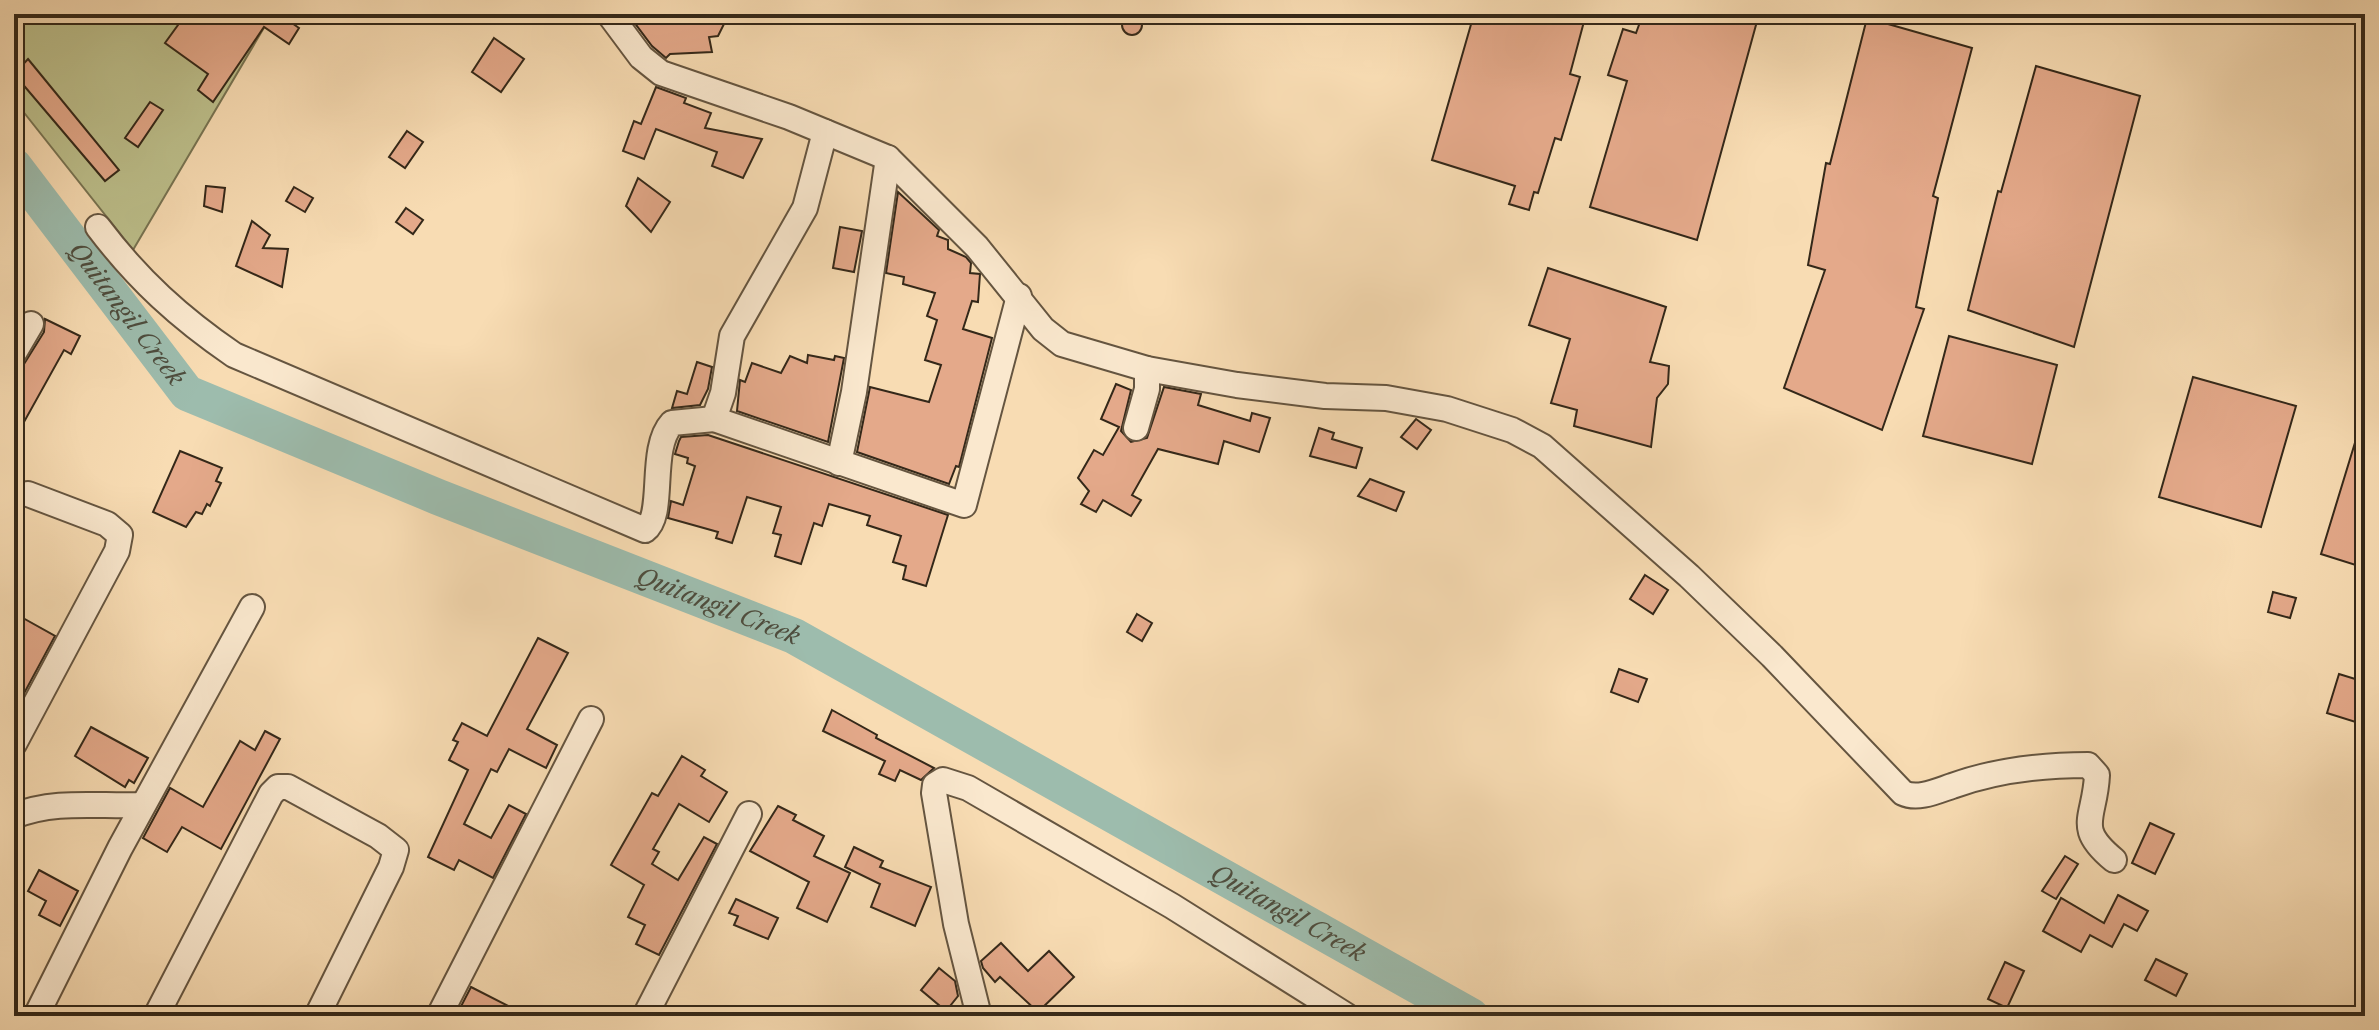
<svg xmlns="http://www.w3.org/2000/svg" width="2379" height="1030" viewBox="0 0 2379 1030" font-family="'Libre Caslon Text',serif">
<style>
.green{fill:#bdc08c;stroke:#787452;stroke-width:2}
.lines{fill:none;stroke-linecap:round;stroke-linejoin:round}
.river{stroke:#9dbcad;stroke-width:36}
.building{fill:#e4a98a;stroke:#342819;stroke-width:2}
.minor-casing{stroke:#655540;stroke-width:28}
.minor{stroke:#fae8ce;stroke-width:24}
.labels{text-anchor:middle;stroke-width:7;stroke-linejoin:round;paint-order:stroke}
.water-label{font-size:24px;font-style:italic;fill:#4e4d3e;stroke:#fae8ce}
</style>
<rect width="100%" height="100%" fill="#f8dcb3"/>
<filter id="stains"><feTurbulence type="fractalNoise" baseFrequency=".0025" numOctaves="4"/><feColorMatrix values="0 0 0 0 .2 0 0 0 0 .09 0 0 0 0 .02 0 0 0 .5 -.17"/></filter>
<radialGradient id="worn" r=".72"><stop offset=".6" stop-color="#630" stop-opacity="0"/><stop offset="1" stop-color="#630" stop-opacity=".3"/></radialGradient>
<!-- green -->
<path class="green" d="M 14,14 L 272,14 L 133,250 L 14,100 Z"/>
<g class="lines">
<!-- river -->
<path class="river" id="s1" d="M 14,166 L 187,393 L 438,497 L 794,636 L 1471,1016"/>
</g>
<!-- building -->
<g class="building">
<path d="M 186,14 L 279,14 L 299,28 L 289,44 L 264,27 L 213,102 L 198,90 L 208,74 L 165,43 Z"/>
<path d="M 635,14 L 717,14 L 725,22 L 718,36 L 709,37 L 712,52 L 670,54 L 666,58 L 652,46 L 631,18 Z"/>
<path d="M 1474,14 L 1586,14 L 1570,74 L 1580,77 L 1561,140 L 1555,138 L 1538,193 L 1534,192 L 1529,210 L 1509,204 L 1515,186 L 1432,160 Z"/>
<path d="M 1643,14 L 1759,14 L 1697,240 L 1590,207 L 1627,81 L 1608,75 L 1623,29 L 1636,33 Z"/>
<circle cx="1132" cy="25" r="10"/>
<path d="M 1867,18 L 1972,48 L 1933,196 L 1938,198 L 1916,307 L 1924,309 L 1882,430 L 1784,388 L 1825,270 L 1808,265 L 1826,163 L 1830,164 Z"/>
<path d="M 494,38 L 524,59 L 501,92 L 472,72 Z"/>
<path d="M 28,59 L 119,170 L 105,181 L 14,74 Z"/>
<path d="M 2036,66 L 2140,96 L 2074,347 L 1968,310 L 1998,191 L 2001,192 Z"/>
<path d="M 656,87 L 686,98 L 684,103 L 711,113 L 705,128 L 762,139 L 743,178 L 712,166 L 717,152 L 656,129 L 644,159 L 623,151 L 634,121 L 641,124 Z"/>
<path d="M 150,102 L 163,110 L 138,147 L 125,138 Z"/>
<path d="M 407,131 L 423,142 L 405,168 L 389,157 Z"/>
<path d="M 638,178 L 670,202 L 651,232 L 626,206 Z"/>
<path d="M 206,186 L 225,188 L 222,212 L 204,206 Z"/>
<path d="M 294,187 L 313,198 L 305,212 L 286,201 Z"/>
<path d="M 898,192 L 939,230 L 937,236 L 948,240 L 948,249 L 966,257 L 971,263 L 970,273 L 980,274 L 978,302 L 972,301 L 963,329 L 992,338 L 959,467 L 956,466 L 949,484 L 857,452 L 870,387 L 929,402 L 941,365 L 925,360 L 937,320 L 927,316 L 935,293 L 903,284 L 904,277 L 886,273 Z"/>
<path d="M 406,208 L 423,220 L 413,234 L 396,222 Z"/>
<path d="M 252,221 L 270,235 L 263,248 L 288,249 L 282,287 L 236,266 Z"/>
<path d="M 840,227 L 862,231 L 854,272 L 833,268 Z"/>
<path d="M 1548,268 L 1666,307 L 1650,362 L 1669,366 L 1668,384 L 1657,398 L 1651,447 L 1574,426 L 1577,410 L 1551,403 L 1570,339 L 1529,325 Z"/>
<path d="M 45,319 L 80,336 L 71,354 L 64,350 L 14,440 L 14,380 L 44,332 Z"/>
<path d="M 1949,336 L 2057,365 L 2032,464 L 1923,436 Z"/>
<path d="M 808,355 L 834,360 L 835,356 L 844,358 L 828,442 L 737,411 L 740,380 L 745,382 L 752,363 L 781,373 L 790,356 L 807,363 Z"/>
<path d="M 697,362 L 712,367 L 708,389 L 700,405 L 672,408 L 677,391 L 687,394 Z"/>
<path d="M 2193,377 L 2296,406 L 2261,527 L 2159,497 Z"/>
<path d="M 1116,384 L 1131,390 L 1121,431 L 1131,442 L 1147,438 L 1164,387 L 1201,394 L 1198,405 L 1250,421 L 1252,413 L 1270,418 L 1259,452 L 1224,441 L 1218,464 L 1158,449 L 1132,495 L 1141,500 L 1131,516 L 1103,500 L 1096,512 L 1081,504 L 1089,491 L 1078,478 L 1094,450 L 1103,455 L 1119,427 L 1101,419 Z"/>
<path d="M 1416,419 L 1431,430 L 1417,449 L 1401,437 Z"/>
<path d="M 2361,423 L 2365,423 L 2365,568 L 2321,554 Z"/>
<path d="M 1319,428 L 1334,433 L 1332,439 L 1362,448 L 1356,468 L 1310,456 Z"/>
<path d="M 708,435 L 948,515 L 926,586 L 903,579 L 906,566 L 893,562 L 901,536 L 867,525 L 870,516 L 829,504 L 822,526 L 814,523 L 801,564 L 775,556 L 781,535 L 773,533 L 781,507 L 747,497 L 732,543 L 716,538 L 718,532 L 668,518 L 671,501 L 683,505 L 695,466 L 687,463 L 688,458 L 675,454 L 679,441 L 681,437 Z"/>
<path d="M 180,451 L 222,468 L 216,481 L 221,483 L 210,506 L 207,504 L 202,514 L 196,512 L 186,527 L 153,512 Z"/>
<path d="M 1370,479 L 1404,492 L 1396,511 L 1358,496 Z"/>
<path d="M 1645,575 L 1668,590 L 1653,614 L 1630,599 Z"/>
<path d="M 2273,592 L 2296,598 L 2290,618 L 2268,612 Z"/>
<path d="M 14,613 L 55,636 L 14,712 Z"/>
<path d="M 1137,614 L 1152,623 L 1142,641 L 1127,632 Z"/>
<path d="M 538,638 L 568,653 L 527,729 L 557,745 L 546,768 L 509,749 L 497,772 L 491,769 L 464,824 L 491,838 L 509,805 L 526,814 L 493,878 L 459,860 L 454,870 L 428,857 L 468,770 L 449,760 L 458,742 L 453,740 L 462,723 L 487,736 Z"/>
<path d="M 1619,669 L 1647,679 L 1638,702 L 1611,692 Z"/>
<path d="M 2339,674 L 2365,682 L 2365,725 L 2327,713 Z"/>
<path d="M 832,710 L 877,735 L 876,738 L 934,768 L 921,780 L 900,770 L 895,781 L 879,774 L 885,761 L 823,731 Z"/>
<path d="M 91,727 L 148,758 L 134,783 L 129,780 L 125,787 L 75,756 Z"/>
<path d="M 265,731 L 280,739 L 221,849 L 182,827 L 167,852 L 143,838 L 170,788 L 203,807 L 240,741 L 255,750 Z"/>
<path d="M 682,756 L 705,770 L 701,776 L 727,792 L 709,822 L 679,804 L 653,849 L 659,852 L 652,864 L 678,880 L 704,837 L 717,844 L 659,955 L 636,944 L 645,925 L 628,917 L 644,885 L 611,865 L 652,793 L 658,796 Z"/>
<path d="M 778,806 L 796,815 L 793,820 L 824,836 L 814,856 L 850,873 L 827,922 L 797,908 L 809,882 L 750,851 Z"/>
<path d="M 2150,823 L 2174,834 L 2155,874 L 2132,863 Z"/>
<path d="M 854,847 L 883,861 L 880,867 L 931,887 L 915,926 L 871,907 L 880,884 L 845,867 Z"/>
<path d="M 2065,856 L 2078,864 L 2056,899 L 2042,891 Z"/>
<path d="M 39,870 L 78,891 L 60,926 L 39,915 L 46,901 L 28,891 Z"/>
<path d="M 2118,895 L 2148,911 L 2137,931 L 2124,924 L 2112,947 L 2090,935 L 2081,952 L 2043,931 L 2061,898 L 2104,923 Z"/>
<path d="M 736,899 L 778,918 L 768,939 L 734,925 L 738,916 L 729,913 Z"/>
<path d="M 1001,943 L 1028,971 L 1049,951 L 1074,977 L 1038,1012 L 1000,977 L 995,982 L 983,968 L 981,961 Z"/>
<path d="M 2156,959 L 2187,974 L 2176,996 L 2145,980 Z"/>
<path d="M 2005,962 L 2024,971 L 2007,1008 L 1988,999 Z"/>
<path d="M 939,968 L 955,981 L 958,996 L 946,1011 L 921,990 Z"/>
<path d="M 471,987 L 528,1016 L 456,1016 Z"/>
</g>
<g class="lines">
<defs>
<g id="minor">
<path d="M 609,14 L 641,57 L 661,73 L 789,117 L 888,158 L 977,247 L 1043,329 L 1062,344 L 1147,369 L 1237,385 L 1325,396 L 1386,398 L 1447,409 L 1512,430 L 1542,446 L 1689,576 L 1772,656 L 1903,793 C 1918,800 1937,791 1952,786 C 1996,770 2041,765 2088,765 L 2097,775 C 2095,819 2074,827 2114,860"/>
<path d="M 825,132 L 805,208 L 732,336 L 723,393 L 714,419 L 964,505 L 1019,296"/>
<path d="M 98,227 C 138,280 180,318 234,355 L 645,530 C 666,515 648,449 672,423 L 714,419"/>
<path d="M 14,353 L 31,324"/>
<path d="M 1136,428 L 1147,389 L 1147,369"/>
<path d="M 839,463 L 854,392 L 888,158"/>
<path d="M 14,744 L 117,551 L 120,535 L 107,524 L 28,494"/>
<path d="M 14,816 C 56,799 99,807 143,805"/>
<path d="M 36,1016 L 120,848 L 252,607"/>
<path d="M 156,1016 L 271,794 L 278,787 L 288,787 L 378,836 L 396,850 L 391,867 L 317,1016"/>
<path d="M 439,1016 L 591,719"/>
<path d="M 645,1016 L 749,814"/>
<path d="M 979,1016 L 956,924 L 934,793 L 935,785 L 943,780 L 968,788 L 1172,906 L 1347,1016"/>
</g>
</defs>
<!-- minor casing -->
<use href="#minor" class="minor-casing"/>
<!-- minor -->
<use href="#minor" class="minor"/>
</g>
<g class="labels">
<!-- water labels -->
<g class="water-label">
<text dy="8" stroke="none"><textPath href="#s1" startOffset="186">Quitangil Creek</textPath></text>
<text dy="8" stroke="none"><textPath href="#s1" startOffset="858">Quitangil Creek</textPath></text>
<text dy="8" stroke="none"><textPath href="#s1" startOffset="1506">Quitangil Creek</textPath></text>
</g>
</g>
<!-- margin -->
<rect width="2379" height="1030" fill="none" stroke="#f8dcb3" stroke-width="48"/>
<rect x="16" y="16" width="2347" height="998" fill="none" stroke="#342819" stroke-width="4"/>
<rect x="24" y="24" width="2331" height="982" fill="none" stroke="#342819" stroke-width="2"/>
<rect width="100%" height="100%" filter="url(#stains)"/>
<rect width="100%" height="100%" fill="url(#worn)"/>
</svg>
